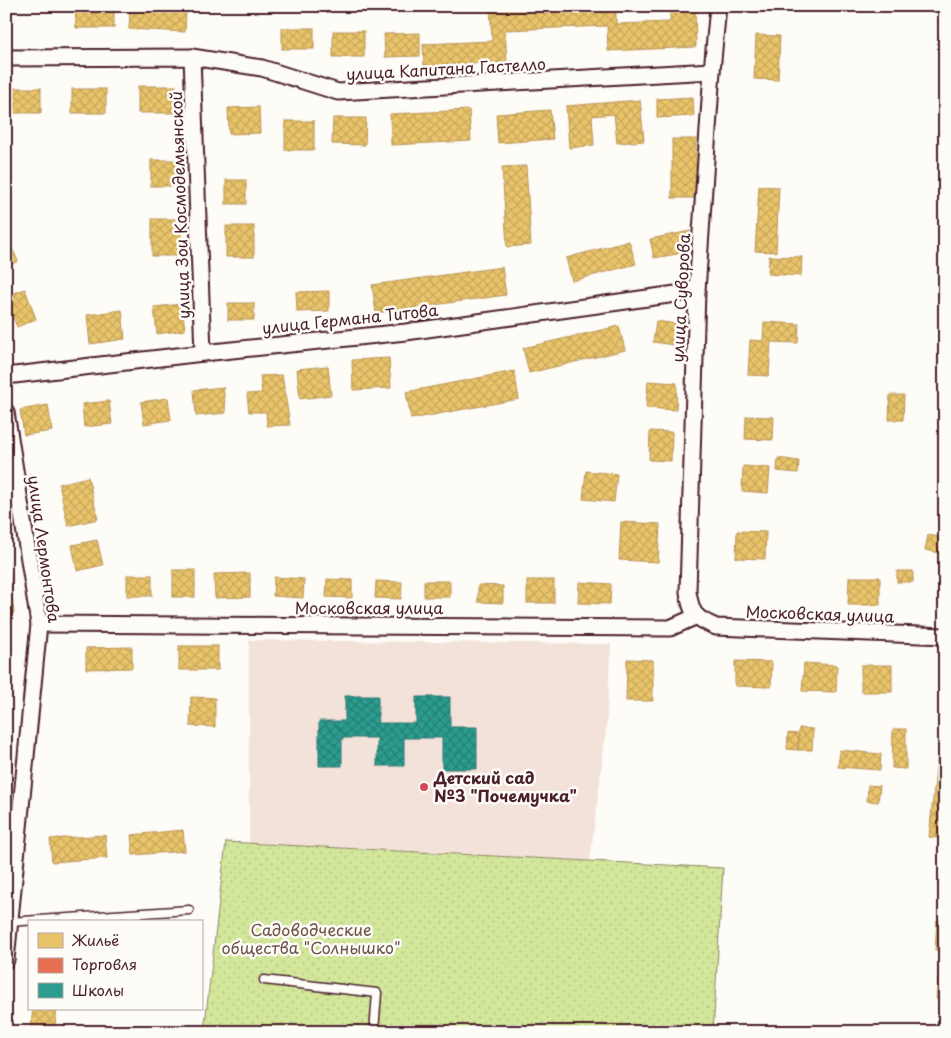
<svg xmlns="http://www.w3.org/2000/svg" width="951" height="1038" viewBox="0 0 951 1038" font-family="'Playpen Sans',sans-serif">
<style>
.built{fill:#f3e2d9}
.grass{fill:url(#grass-dots);stroke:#8e8363}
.homes{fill:url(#homes-cross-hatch);stroke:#b99257}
.shops{fill:url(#shops-cross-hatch);stroke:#b85746}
.schools{fill:url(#schools-cross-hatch);stroke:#347771}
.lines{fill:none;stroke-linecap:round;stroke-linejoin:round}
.lane-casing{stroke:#4a1f2b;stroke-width:11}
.street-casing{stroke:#4a1f2b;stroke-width:19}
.lane{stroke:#fdfcf7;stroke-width:8}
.street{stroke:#fdfcf7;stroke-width:15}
.poi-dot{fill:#d1495b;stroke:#fdfcf7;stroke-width:2}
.labels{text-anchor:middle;stroke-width:5;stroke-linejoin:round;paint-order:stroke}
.street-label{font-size:16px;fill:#4a1f2b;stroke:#fdfcf7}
.poi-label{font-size:16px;font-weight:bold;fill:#4a1f2b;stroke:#fdfcf7;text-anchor:start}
.park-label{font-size:16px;fill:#6c5147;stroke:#fdfcf7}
</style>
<defs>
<pattern id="grass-dots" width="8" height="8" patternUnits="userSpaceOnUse" patternTransform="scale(1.25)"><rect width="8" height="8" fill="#d3e79b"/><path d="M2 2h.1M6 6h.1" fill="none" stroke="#b7c686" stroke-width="1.8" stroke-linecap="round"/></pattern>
<pattern id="homes-cross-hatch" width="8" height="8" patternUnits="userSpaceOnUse" patternTransform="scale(1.25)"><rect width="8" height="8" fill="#e9c46a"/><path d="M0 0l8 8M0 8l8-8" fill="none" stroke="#c9a85c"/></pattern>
<pattern id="shops-cross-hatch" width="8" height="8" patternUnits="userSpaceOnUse" patternTransform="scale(1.25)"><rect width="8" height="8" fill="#e76f51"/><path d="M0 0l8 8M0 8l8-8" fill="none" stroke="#bd5b43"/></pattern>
<pattern id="schools-cross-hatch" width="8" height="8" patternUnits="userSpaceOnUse" patternTransform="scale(1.25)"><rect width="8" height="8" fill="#2a9d8f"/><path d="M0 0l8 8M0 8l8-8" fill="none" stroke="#267f75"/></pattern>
</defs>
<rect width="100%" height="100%" fill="#fdfcf7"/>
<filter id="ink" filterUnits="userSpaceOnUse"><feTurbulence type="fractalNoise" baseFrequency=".02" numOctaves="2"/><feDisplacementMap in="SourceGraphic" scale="10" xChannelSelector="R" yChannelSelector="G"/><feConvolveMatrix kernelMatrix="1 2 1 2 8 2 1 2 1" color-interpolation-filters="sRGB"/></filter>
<g filter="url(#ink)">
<!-- built -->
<path class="built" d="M 249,640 L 611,644 L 606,731 L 590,861 L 249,843 Z"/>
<!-- grass -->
<path class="grass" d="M 226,842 L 723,868 L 713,1032 L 204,1032 Z"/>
<!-- homes -->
<g class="homes">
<path d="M 75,6 L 114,6 L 114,28 L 76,28 Z"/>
<path d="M 490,6 L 616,6 L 616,24 L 670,22 L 670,6 L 695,6 L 696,47 L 608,51 L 607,26 L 505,30 L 507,62 L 424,66 L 423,44 L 492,41 Z"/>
<path d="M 755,6 L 783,6 L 782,13 L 754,12 Z"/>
<path d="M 130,7 L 186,9 L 185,32 L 129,29 Z"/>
<rect x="282" y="28" width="32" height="21"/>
<rect x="333" y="31" width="31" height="26"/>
<path d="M 420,33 L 420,56 L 385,57 L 384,34 Z"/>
<path d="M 756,35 L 780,36 L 778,80 L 754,79 Z"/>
<rect x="138" y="86" width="38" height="27"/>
<rect x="10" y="88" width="31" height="25"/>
<rect x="72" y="89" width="34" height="24"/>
<path d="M 693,97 L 694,116 L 657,118 L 657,99 Z"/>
<path d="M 640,100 L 644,141 L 617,143 L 614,114 L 592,116 L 594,145 L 569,148 L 566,106 Z"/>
<path d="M 259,107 L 260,133 L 229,134 L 228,108 Z"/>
<path d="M 469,110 L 471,141 L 391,145 L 390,114 Z"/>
<path d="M 550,110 L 553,139 L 498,143 L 496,114 Z"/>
<path d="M 333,118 L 366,118 L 365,145 L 332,144 Z"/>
<rect x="285" y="121" width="29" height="29"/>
<rect x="672" y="139" width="24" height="59"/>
<rect x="151" y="160" width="25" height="26"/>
<path d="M 526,166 L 531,245 L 507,247 L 502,167 Z"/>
<rect x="226" y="180" width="20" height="24"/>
<path d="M 759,186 L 779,187 L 776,252 L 755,251 Z"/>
<rect x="152" y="219" width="29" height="37"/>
<rect x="226" y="226" width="28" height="31"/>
<path d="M 690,231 L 694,251 L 654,258 L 650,239 Z"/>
<path d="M 6,235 L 18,261 L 6,267 Z"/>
<path d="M 629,241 L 636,264 L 572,281 L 566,258 Z"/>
<path d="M 769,256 L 802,257 L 801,276 L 768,274 Z"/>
<path d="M 502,267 L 506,295 L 376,313 L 372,285 Z"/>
<path d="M 25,289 L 36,319 L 17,327 L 6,300 L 6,296 Z"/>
<path d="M 329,291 L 329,311 L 297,312 L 296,292 Z"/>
<rect x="228" y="303" width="26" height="17"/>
<path d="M 182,304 L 185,330 L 157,334 L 154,307 Z"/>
<path d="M 122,310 L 125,339 L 90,344 L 87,315 Z"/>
<path d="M 656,321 L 677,324 L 674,345 L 653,342 Z"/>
<path d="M 764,322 L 799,324 L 798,343 L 771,342 L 769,376 L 748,375 L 750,340 L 763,341 Z"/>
<path d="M 619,326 L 625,350 L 529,373 L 523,348 Z"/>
<path d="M 389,358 L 391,388 L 353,390 L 352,360 Z"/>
<path d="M 328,366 L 331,395 L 300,399 L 297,369 Z"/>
<path d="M 514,371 L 519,399 L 411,419 L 406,392 Z"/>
<path d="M 282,375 L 290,425 L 267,426 L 266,412 L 249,412 L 247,394 L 262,393 L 260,376 Z"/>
<path d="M 648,381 L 677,383 L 676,410 L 646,408 Z"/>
<path d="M 223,387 L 226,413 L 196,416 L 194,390 Z"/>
<path d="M 890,395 L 904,395 L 903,420 L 889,420 Z"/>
<path d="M 168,398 L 171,420 L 144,424 L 141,402 Z"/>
<path d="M 109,401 L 112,424 L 84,427 L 82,404 Z"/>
<path d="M 48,405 L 52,431 L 24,435 L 20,410 Z"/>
<path d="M 746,416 L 774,417 L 773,440 L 745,439 Z"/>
<path d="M 650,431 L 672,432 L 671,461 L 649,460 Z"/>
<path d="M 778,458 L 799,461 L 798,473 L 777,471 Z"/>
<path d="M 743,466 L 770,468 L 768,493 L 742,491 Z"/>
<path d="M 586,471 L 617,474 L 614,502 L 583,499 Z"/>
<path d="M 88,477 L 98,519 L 68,526 L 59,484 Z"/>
<path d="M 621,522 L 660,524 L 658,562 L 619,560 Z"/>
<path d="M 737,531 L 766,532 L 765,559 L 736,558 Z"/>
<path d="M 928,535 L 945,538 L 945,554 L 925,550 Z"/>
<path d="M 6,540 L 14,613 L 6,614 Z"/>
<path d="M 97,540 L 103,565 L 77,571 L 72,545 Z"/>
<rect x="173" y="570" width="22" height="27"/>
<rect x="897" y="571" width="16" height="11"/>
<path d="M 250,573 L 250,597 L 215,598 L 214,574 Z"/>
<rect x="127" y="575" width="25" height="21"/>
<path d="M 274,577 L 304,579 L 303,598 L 273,596 Z"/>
<path d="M 849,577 L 880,577 L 880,605 L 848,605 Z"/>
<path d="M 327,579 L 352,580 L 352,598 L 326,597 Z"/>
<rect x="527" y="580" width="27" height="23"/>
<path d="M 376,581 L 402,582 L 401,599 L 375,598 Z"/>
<rect x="424" y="581" width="26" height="16"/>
<path d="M 579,582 L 611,584 L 610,604 L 578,603 Z"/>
<path d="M 478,585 L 503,586 L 503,603 L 478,602 Z"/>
<rect x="179" y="646" width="39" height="24"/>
<path d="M 132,647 L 132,668 L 86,669 L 86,648 Z"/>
<path d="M 627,659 L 653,660 L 653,701 L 626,701 Z"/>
<path d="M 735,661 L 772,662 L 771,687 L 735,686 Z"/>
<path d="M 804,663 L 837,665 L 836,692 L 802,691 Z"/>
<rect x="861" y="665" width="31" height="27"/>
<path d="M 191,697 L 215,698 L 215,727 L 190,726 Z"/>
<path d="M 799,728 L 813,729 L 812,750 L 798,750 Z"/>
<path d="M 893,729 L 906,729 L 906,769 L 892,768 Z"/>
<path d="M 788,733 L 799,734 L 798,750 L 787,749 Z"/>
<path d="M 840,750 L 881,754 L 880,770 L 838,767 Z"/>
<path d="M 937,759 L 945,760 L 945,839 L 929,837 Z"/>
<path d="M 868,785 L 880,786 L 878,802 L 867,801 Z"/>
<path d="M 6,796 L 10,796 L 9,812 L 6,812 Z"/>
<path d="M 183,830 L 185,851 L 133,855 L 131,835 Z"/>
<path d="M 105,835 L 107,858 L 52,862 L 50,839 Z"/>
<path d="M 943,864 L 945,864 L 945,897 L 940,896 Z"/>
<path d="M 937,920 L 945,921 L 945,951 L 935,950 Z"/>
<path d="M 939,968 L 945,969 L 945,999 L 936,999 Z"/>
<path d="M 33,1009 L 57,1009 L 54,1032 L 30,1032 Z"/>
</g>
<!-- shops -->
<path class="shops" d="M 945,694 L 945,752 L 943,752 Z"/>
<!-- schools -->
<path class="schools" d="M 345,696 L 378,696 L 378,723 L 416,723 L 416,697 L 450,697 L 450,727 L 477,727 L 477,769 L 442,769 L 442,738 L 404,738 L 404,766 L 377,766 L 377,738 L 342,738 L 342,766 L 319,766 L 319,721 L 345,721 Z"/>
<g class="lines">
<defs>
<g id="lane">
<path d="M 8,922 L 189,910"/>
<path d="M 264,980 L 377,993 L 374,1032"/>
</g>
<g id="street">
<path d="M 718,6 L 712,71 L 697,291 L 688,592 C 692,615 694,617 716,627 L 945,636"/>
<path d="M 192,57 L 203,353"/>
<path d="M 6,58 L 192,57 L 262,68 L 338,92 L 712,71"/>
<path d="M 6,376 L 203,353 L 406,332 L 697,291"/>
<path d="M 6,412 L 39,624 L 6,960"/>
<path d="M 39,624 L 670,628 L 697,616"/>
</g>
</defs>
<!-- lane casing -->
<use href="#lane" class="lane-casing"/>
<!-- street casing -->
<use href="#street" class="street-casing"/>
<!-- lane -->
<use href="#lane" class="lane"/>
<!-- street -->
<use href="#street" class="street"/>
</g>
</g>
<!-- markers -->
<circle class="poi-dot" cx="424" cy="787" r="5"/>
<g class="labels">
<!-- street labels -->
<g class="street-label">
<text transform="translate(446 69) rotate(-3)" y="6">улица Капитана Гастелло</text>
<text transform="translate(180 205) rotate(-92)" y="6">улица Зои Космодемьянской</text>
<text transform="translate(681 298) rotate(-87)" y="6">улица Суворова</text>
<text transform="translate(350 319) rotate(-6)" y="6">улица Германа Титова</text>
<text transform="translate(44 549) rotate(82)" y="6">улица Лермонтова</text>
<text x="369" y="614">Московская улица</text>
<text transform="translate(820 614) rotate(2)" y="6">Московская улица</text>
</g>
<!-- poi labels -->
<g class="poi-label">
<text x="434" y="784">Детский сад<tspan x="434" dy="18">№3 "Почемучка"</tspan></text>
</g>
<!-- park labels -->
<g class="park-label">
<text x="311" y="936">Садоводческие<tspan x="311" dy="18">общества "Солнышко"</tspan></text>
</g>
</g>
<!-- margin -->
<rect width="951" height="1038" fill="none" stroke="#fdfcf7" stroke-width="25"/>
<rect x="12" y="12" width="926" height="1013" fill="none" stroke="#4a1f2b" stroke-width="2" filter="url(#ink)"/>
<!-- legend -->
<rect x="28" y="920" width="175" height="90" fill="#fdfcf7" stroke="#b5a4a5"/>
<rect x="38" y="933" width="25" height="15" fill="#e9c46a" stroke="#b5a4a5"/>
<text x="72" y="946" font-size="15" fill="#4a1f2b">Жильё</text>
<rect x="38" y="958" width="25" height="15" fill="#e76f51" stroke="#b5a4a5"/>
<text x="72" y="970" font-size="15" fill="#4a1f2b">Торговля</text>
<rect x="38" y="983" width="25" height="15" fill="#2a9d8f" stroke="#b5a4a5"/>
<text x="72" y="996" font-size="15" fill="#4a1f2b">Школы</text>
</svg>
